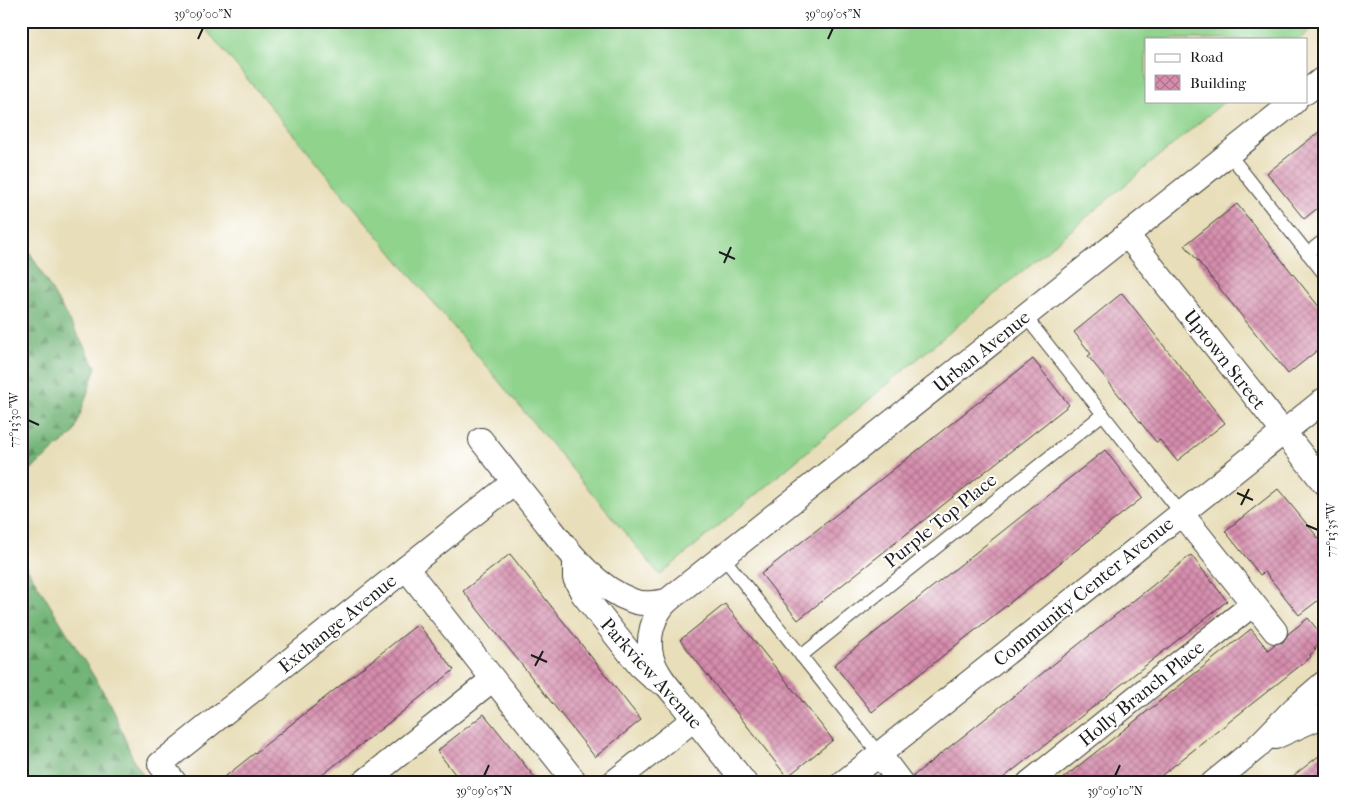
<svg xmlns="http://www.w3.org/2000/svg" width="1345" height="804" viewBox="0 0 1345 804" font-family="'IM FELL French Canon',serif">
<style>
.grass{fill:#8fd38d;stroke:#567854}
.forest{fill:url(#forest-firs);stroke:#48684a}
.building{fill:url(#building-cross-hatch)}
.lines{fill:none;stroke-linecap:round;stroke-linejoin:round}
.lane-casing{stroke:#3b3934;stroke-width:14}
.street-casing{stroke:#3b3934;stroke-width:26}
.lane{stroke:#fff;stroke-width:12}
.street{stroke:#fff;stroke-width:24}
.ticks{fill:none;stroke:#1c1c1c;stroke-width:2}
.labels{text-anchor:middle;stroke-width:4;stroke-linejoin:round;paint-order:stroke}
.street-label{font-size:19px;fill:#1c1c1c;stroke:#fff}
.neatline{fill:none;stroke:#1c1c1c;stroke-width:2}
.ticks-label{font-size:12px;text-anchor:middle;fill:#1c1c1c}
</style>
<defs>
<pattern id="forest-firs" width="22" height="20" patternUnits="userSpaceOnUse" patternTransform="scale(1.25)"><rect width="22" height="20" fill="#73b578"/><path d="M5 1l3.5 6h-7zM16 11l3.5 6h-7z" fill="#5e9262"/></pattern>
<pattern id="building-cross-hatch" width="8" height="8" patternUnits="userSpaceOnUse" patternTransform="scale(1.25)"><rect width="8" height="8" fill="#d68dad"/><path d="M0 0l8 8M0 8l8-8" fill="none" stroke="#ad728c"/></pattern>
</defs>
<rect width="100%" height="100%" fill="#fff"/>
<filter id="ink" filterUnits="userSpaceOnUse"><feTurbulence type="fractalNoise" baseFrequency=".02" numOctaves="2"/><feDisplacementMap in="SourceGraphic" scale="10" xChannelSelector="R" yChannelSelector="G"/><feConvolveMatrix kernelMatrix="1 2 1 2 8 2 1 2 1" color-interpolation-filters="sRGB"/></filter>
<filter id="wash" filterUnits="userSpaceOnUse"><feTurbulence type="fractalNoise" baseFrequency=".0096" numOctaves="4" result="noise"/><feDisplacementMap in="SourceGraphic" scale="20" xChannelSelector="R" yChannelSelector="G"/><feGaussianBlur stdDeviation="1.12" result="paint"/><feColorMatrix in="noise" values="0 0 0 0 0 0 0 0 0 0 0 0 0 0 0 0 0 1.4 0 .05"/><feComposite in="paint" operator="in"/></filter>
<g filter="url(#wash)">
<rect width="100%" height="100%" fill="#e8deb9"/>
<!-- grass -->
<path class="grass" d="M 199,21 L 1320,21 L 1300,39 L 1146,39 L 1146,101 L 1225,101 L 660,575 Z"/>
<!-- forest -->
<g class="forest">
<path d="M 21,237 L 96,367 L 74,433 L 21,478 Z"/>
<path d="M 21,558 L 109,701 L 134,761 L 148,783 L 21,783 Z"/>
</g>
<g id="blocks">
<!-- building -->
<g class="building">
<path d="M 1324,128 L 1324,203 L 1304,219 L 1267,173 Z"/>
<path d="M 1237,204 L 1324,313 L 1324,345 L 1288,374 L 1185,245 Z"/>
<path d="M 1122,293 L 1225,423 L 1177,461 L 1160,440 L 1156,442 L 1088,356 L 1091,354 L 1074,332 Z"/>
<path d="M 1033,359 L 1069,405 L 798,620 L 761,574 Z"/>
<path d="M 1105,450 L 1142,498 L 872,712 L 834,665 Z"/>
<path d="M 1278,489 L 1324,545 L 1324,596 L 1299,615 L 1265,572 L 1260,575 L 1225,531 Z"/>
<path d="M 510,554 L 641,720 L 595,757 L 463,591 Z"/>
<path d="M 1191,555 L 1227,601 L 997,783 L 914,783 L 913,776 Z"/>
<path d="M 725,604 L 833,740 L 787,777 L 680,640 Z"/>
<path d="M 1308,618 L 1324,638 L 1324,641 L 1314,648 L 1316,650 L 1310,655 L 1311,657 L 1152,783 L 1057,783 L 1251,629 L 1268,650 L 1275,644 L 1283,642 L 1288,634 Z"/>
<path d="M 418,624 L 454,670 L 391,721 L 312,783 L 217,783 Z"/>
<path d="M 484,714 L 501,735 L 539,783 L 462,783 L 437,751 Z"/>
<path d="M 1324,752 L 1324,783 L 1284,783 Z"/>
</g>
</g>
</g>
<g filter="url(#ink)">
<use href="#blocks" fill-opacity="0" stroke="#3b3934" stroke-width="1"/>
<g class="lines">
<defs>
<g id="lane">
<path d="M 1229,154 L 1324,274"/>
<path d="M 1307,253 L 1324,240"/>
<path d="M 1025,316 L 1181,513"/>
<path d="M 723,557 L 879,754"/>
<path d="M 801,656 L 1103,414"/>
</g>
<g id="street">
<path d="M 1306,92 L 1324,78"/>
<path d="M 1127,235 L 1324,483"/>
<path d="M 481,440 C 500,464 519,488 538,512 C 565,546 591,586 633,601 C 644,605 655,603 667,601 L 1295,101"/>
<path d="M 1181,513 L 1275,631"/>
<path d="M 575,558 L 575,578 L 583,594 L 640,666 L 652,677 L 661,682"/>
<path d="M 406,568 L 493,679"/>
<path d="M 667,601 C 653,615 646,639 652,659 C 658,678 675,694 687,710 C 706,734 725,758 745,783"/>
<path d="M 1275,737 L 1324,715"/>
<path d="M 879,754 L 901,783"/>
<path d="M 175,783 L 160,764 L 514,482"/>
<path d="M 363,783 L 493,679 L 576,783"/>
<path d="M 613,783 L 694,719"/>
<path d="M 843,783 L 1324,400"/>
<path d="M 1029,783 L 1253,604"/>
<path d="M 1213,783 L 1256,748 L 1295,708 L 1324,683"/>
</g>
</defs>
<!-- lane casing -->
<use href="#lane" class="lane-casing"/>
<!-- street casing -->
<use href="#street" class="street-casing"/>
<!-- lane -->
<use href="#lane" class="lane"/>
<!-- street -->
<use href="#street" class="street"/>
</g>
</g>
<!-- ticks -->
<path class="ticks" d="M 198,39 L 203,28M 828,39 L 833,28M 719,252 L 735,259M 724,263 L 731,247M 28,420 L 39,425M 1237,493 L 1253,500M 1241,505 L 1249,489M 1306,525 L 1318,530M 531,655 L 547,662M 535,666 L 543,651M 484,776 L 489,765M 1115,776 L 1120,765"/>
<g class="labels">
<!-- street labels -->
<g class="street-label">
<text transform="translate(981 351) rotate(-39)" y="7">Urban Avenue</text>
<text transform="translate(1225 359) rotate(52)" y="7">Uptown Street</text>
<text transform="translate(940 520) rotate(-39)" y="7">Purple Top Place</text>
<text transform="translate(1083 591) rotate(-39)" y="7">Community Center Avenue</text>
<text transform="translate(337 623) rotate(-39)" y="7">Exchange Avenue</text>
<text transform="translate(652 673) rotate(48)" y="7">Parkview Avenue</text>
<text transform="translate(1141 693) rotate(-39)" y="7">Holly Branch Place</text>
</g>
</g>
<!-- margin -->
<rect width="1345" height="804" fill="none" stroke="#fff" stroke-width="55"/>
<!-- legend -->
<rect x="1145" y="38" width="162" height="65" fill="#ffffff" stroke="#a4a4a4"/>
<rect x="1155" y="54" width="25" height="8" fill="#ffffff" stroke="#a4a4a4"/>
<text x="1190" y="62" font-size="15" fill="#1c1c1c">Road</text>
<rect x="1155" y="75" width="25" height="15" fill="url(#building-cross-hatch)" stroke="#a4a4a4"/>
<text x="1190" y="88" font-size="15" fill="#1c1c1c">Building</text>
<rect x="28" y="28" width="1290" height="748" class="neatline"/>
<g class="ticks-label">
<text x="203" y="18">39°09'00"N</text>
<text x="833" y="18">39°09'05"N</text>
<text transform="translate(14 420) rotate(-90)" y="4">77°13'30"W</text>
<text transform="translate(1331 530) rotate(-90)" y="4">77°13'35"W</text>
<text x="484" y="795">39°09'05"N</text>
<text x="1115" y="795">39°09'10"N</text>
</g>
</svg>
